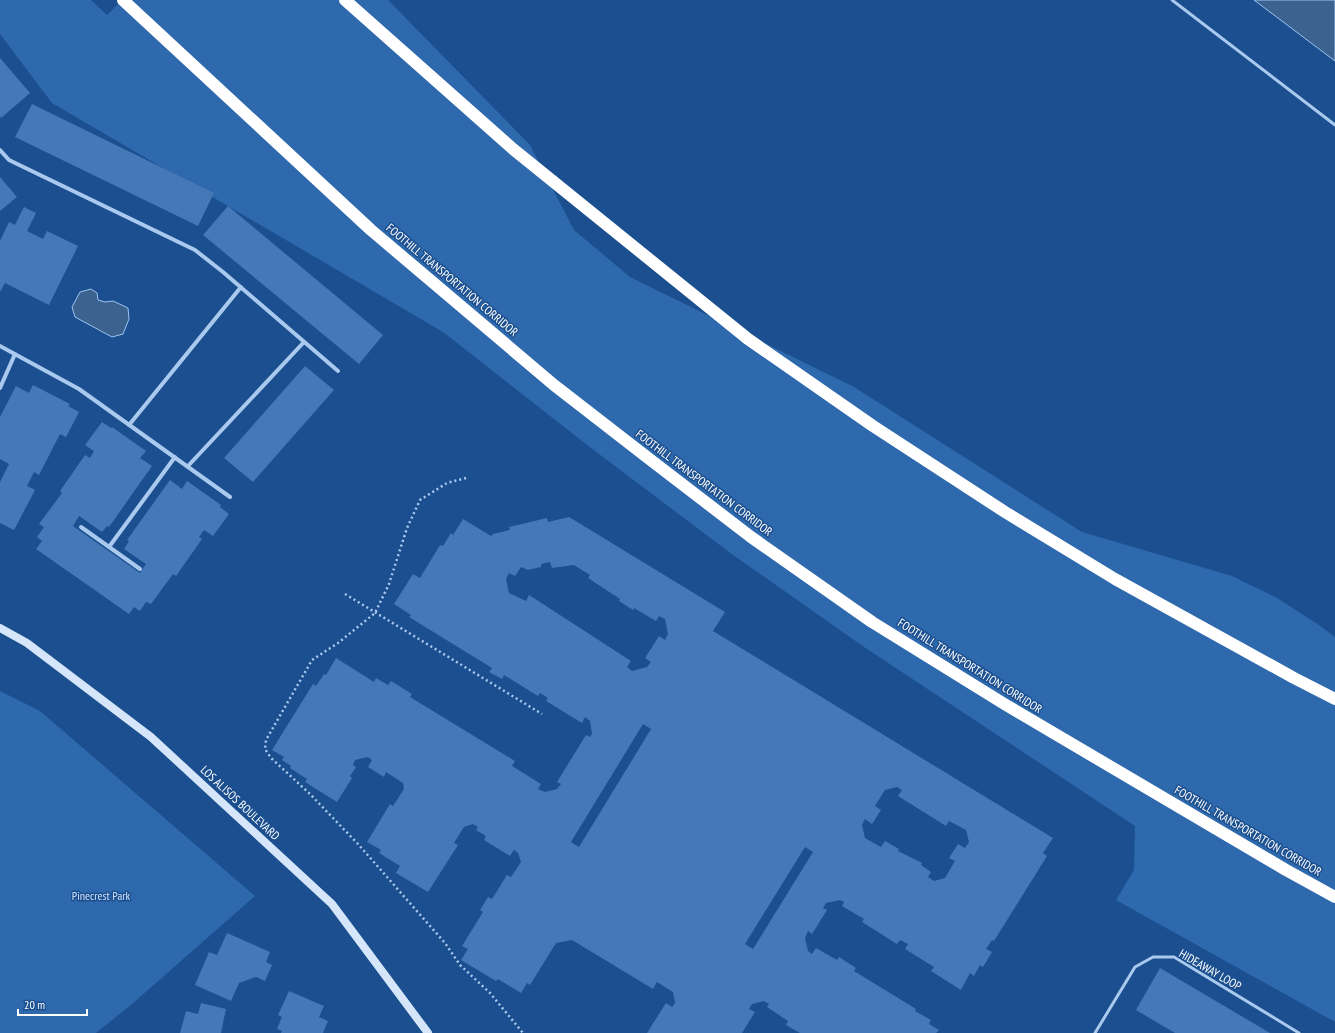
<svg xmlns="http://www.w3.org/2000/svg" width="1335" height="1033" viewBox="0 0 1335 1033" font-family="'PT Sans Narrow',sans-serif">
<style>
.green{fill:#2e69ad}
.water{fill:#3c6290;stroke:#9cc4f0}
.building{fill:#4478b7;fill-rule:evenodd}
.lines{fill:none;stroke-linecap:round;stroke-linejoin:round}
.path{stroke:#a9c9ee;stroke-width:2.5;stroke-dasharray:2 3;stroke-linecap:butt}
.lane{stroke:#a9c9ee;stroke-width:3}
.street{stroke:#a9c9ee;stroke-width:4}
.secondary{stroke:#d6e6fa;stroke-width:8}
.highway{stroke:#fff;stroke-width:12}
.labels{text-anchor:middle;stroke-width:3;stroke-linejoin:round;paint-order:stroke}
.street-label{font-size:12px;fill:#fff;stroke:#1b4f8f}
.park-label{font-size:12px;fill:#cfe3fa;stroke:#1b4f8f}
</style>
<rect width="100%" height="100%" fill="#1b4f8f"/>
<!-- green -->
<g class="green">
<path d="M 0,0 L 91,0 L 107,15 L 122,0 L 388,0 L 530,145 L 574,230 L 630,277 L 854,387 L 1082,532 L 1232,576 L 1277,598 L 1319,625 L 1335,637 L 1335,1022 L 1116,900 L 1134,870 L 1135,826 L 864,647 L 733,555 L 591,448 L 443,332 L 52,103 L 0,34 Z"/>
<path d="M 0,691 L 40,711 L 255,896 L 132,1004 L 96,1033 L 0,1033 Z"/>
</g>
<!-- water -->
<g class="water">
<path d="M 1254,0 L 1335,0 L 1335,61 Z"/>
<path d="M 91,289 L 97,293 L 98,300 L 105,302 L 113,301 L 128,308 L 129,319 L 123,334 L 112,337 L 75,317 L 72,307 L 80,292 Z"/>
</g>
<!-- building -->
<g class="building">
<path d="M 0,58 L 30,93 L 1,118 L 0,116 Z"/>
<path d="M 32,104 L 214,193 L 198,226 L 15,137 Z"/>
<path d="M 0,177 L 17,197 L 0,211 Z"/>
<path d="M 228,206 L 383,335 L 359,364 L 203,235 Z"/>
<path d="M 24,207 L 36,213 L 27,231 L 43,239 L 47,231 L 78,246 L 49,305 L 5,283 L 0,292 L 0,241 L 9,222 L 15,225 Z"/>
<path d="M 305,366 L 334,390 L 253,482 L 224,458 Z"/>
<path d="M 33,385 L 70,404 L 68,406 L 79,412 L 66,437 L 60,434 L 39,475 L 34,472 L 27,486 L 35,490 L 14,530 L 0,523 L 0,482 L 9,464 L 0,459 L 0,417 L 16,386 L 29,393 Z"/>
<path d="M 102,422 L 111,428 L 112,427 L 146,451 L 140,458 L 152,466 L 109,527 L 107,526 L 102,532 L 79,516 L 73,526 L 140,573 L 146,564 L 124,549 L 129,541 L 127,540 L 170,480 L 182,489 L 187,481 L 221,505 L 220,507 L 229,514 L 213,536 L 204,530 L 199,537 L 202,539 L 176,576 L 173,574 L 151,604 L 146,602 L 140,611 L 134,607 L 129,614 L 36,549 L 42,541 L 37,537 L 44,527 L 39,524 L 62,493 L 60,491 L 85,455 L 90,458 L 94,451 L 85,445 Z"/>
<path d="M 569,517 L 725,612 L 713,631 L 1053,838 L 1043,853 L 1047,856 L 994,941 L 992,940 L 986,949 L 992,952 L 983,967 L 980,965 L 974,976 L 970,973 L 961,990 L 931,971 L 934,967 L 905,949 L 908,944 L 900,940 L 897,944 L 862,922 L 864,919 L 842,906 L 844,902 L 840,900 L 826,903 L 823,908 L 827,910 L 812,934 L 808,931 L 805,938 L 808,951 L 812,954 L 816,948 L 837,960 L 839,957 L 856,968 L 854,971 L 916,1009 L 915,1011 L 931,1020 L 929,1024 L 939,1030 L 936,1033 L 800,1033 L 786,1025 L 788,1021 L 767,1007 L 769,1004 L 764,1001 L 752,1004 L 749,1009 L 755,1012 L 742,1033 L 647,1033 L 666,1003 L 672,1007 L 675,1003 L 673,992 L 657,982 L 653,989 L 572,940 L 556,943 L 530,985 L 527,983 L 521,993 L 498,979 L 496,981 L 461,960 L 468,949 L 462,946 L 483,912 L 480,910 L 488,897 L 492,899 L 507,875 L 511,877 L 521,862 L 518,853 L 514,850 L 510,856 L 484,840 L 486,836 L 476,830 L 478,827 L 473,824 L 464,827 L 454,843 L 458,845 L 428,892 L 396,873 L 400,866 L 379,853 L 381,850 L 367,842 L 390,804 L 393,806 L 404,789 L 403,783 L 386,772 L 384,777 L 368,767 L 372,760 L 368,757 L 355,760 L 353,765 L 356,767 L 350,776 L 352,778 L 337,802 L 305,782 L 307,779 L 290,768 L 291,766 L 282,760 L 284,757 L 272,750 L 313,684 L 316,686 L 324,674 L 326,675 L 336,658 L 374,682 L 376,678 L 388,685 L 391,681 L 412,694 L 410,697 L 515,761 L 512,766 L 541,784 L 538,789 L 545,792 L 557,789 L 561,784 L 557,782 L 586,735 L 590,737 L 592,734 L 590,721 L 585,717 L 582,723 L 546,701 L 548,698 L 540,693 L 538,696 L 504,675 L 502,679 L 489,672 L 492,668 L 409,617 L 411,615 L 394,604 L 413,574 L 420,578 L 440,545 L 443,546 L 451,533 L 453,535 L 463,519 L 491,536 L 493,534 L 510,530 L 509,527 L 547,518 L 548,522 ZM 550,562 L 552,568 L 574,565 L 590,575 L 588,578 L 620,599 L 619,601 L 633,610 L 634,608 L 656,621 L 659,616 L 665,619 L 668,634 L 665,640 L 659,636 L 645,658 L 651,662 L 647,667 L 632,671 L 627,667 L 631,661 L 529,595 L 526,601 L 509,593 L 506,579 L 509,573 L 515,576 L 521,567 L 528,570 L 541,567 L 541,564 ZM 643,724 L 651,729 L 579,847 L 571,842 ZM 897,787 L 902,790 L 898,796 L 946,826 L 949,821 L 966,830 L 969,842 L 965,848 L 958,844 L 949,858 L 955,861 L 945,878 L 934,881 L 928,877 L 931,872 L 921,865 L 922,863 L 898,851 L 899,849 L 885,841 L 881,847 L 865,838 L 862,825 L 865,819 L 872,824 L 881,810 L 875,806 L 885,790 ZM 805,847 L 813,852 L 753,949 L 745,944 Z"/>
<path d="M 227,933 L 270,952 L 266,962 L 272,965 L 265,981 L 256,977 L 239,983 L 231,1001 L 195,985 L 209,952 L 217,955 Z"/>
<path d="M 1160,968 L 1270,1033 L 1175,1033 L 1136,1010 Z"/>
<path d="M 289,991 L 324,1006 L 319,1017 L 328,1021 L 323,1033 L 281,1033 L 282,1031 L 277,1029 L 282,1017 L 278,1015 Z"/>
<path d="M 201,1003 L 226,1009 L 221,1033 L 180,1033 L 186,1011 L 198,1014 Z"/>
</g>
<g class="lines">
<!-- path -->
<g class="path">
<path d="M 466,478 L 447,483 L 420,500 L 407,528 L 389,584 L 375,613 L 338,643 L 312,660 L 266,740 L 265,749 L 271,758 L 310,794 L 358,844 L 445,943 L 460,965 L 490,993 L 523,1033"/>
<path d="M 345,594 L 542,714"/>
</g>
<!-- lane -->
<g class="lane">
<path d="M 1172,0 L 1335,125"/>
<path d="M 1095,1033 L 1135,967 L 1153,957 L 1174,957 L 1299,1033"/>
</g>
<!-- street -->
<g class="street">
<path d="M 0,150 L 9,160 L 195,250 L 223,272 L 338,371"/>
<path d="M 0,346 L 79,389 L 230,497"/>
<path d="M 0,388 L 15,354"/>
<path d="M 129,425 L 241,287"/>
<path d="M 188,466 L 304,342"/>
<path d="M 81,527 L 140,569"/>
<path d="M 109,547 L 175,457"/>
</g>
<!-- secondary -->
<path class="secondary" d="M 0,628 L 27,643 L 151,737 L 332,904 L 428,1033"/>
<!-- highway -->
<g class="highway">
<path d="M 123,0 L 371,230 L 554,385 L 652,461 L 751,537 L 872,622 L 1006,705 L 1286,870 L 1335,897"/>
<path d="M 345,0 L 513,149 L 748,339 L 873,426 L 1005,512 L 1115,579 L 1294,678 L 1335,699"/>
</g>
</g>
<g class="labels">
<!-- street labels -->
<g class="street-label">
<text transform="translate(452 280) rotate(40)" y="4">FOOTHILL TRANSPORTATION CORRIDOR</text>
<text transform="translate(704 483) rotate(37)" y="4">FOOTHILL TRANSPORTATION CORRIDOR</text>
<text transform="translate(970 666) rotate(32)" y="4">FOOTHILL TRANSPORTATION CORRIDOR</text>
<text transform="translate(240 803) rotate(43)" y="4">LOS ALISOS BOULEVARD</text>
<text transform="translate(1248 831) rotate(30)" y="4">FOOTHILL TRANSPORTATION CORRIDOR</text>
<text transform="translate(1210 970) rotate(30)" y="4">HIDEAWAY LOOP</text>
</g>
<!-- park labels -->
<g class="park-label">
<text x="101" y="900">Pinecrest Park</text>
</g>
</g>
<!-- scale -->
<path d="M18 1009v6h69v-6" fill="none" stroke="#ffffff" stroke-width="2"/>
<text x="24" y="1009" font-size="12" fill="#ffffff" stroke="#1b4f8f" stroke-width="3" paint-order="stroke">20 m</text>
</svg>
